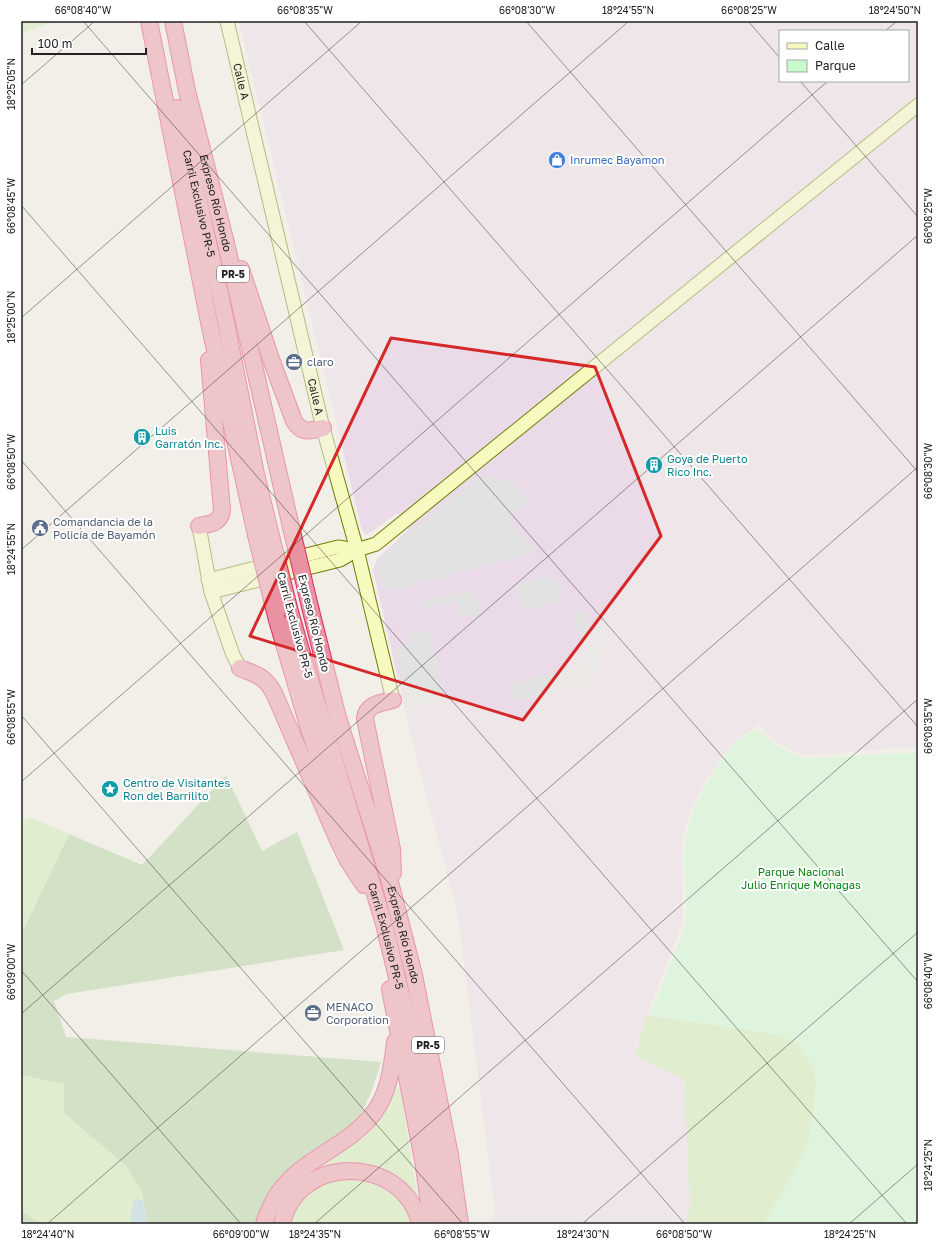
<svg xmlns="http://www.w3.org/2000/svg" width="939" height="1245" viewBox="0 0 939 1245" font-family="'Golos Text',sans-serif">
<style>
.industrial{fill:#ebdbe8;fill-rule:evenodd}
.grass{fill:#cdebb0}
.forest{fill:#add19e}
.park{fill:#c8facc}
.parking{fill:#e2e2e2}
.water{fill:#aad3df}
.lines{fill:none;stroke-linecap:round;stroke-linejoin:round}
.secondary-casing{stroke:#707d05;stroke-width:15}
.highway-casing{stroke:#dc2a67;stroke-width:18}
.secondary{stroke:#f7fabf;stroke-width:13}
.highway{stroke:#e892a2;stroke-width:16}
.highway-bridge-casing{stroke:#dc2a67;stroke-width:18;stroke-linecap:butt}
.highway-bridge{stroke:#e892a2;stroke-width:16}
.marked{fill:none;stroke:#d62828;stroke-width:3;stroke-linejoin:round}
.ticks{fill:none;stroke:#222;stroke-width:1;stroke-opacity:0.45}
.labels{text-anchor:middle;stroke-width:4;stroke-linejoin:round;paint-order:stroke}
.shield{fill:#fff;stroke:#646464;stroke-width:1}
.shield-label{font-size:10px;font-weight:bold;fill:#222}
.street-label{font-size:11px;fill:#222;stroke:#fff}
.shop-label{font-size:11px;fill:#366cbe;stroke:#fff;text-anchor:start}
.service-label{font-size:11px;fill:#4e5e75;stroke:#fff;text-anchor:start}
.culture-label{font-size:11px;fill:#0d838f;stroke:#fff;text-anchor:start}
.park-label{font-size:11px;fill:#0c8416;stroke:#fff}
.neatline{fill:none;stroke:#222;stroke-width:1.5}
.ticks-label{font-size:10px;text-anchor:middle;fill:#222}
</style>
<rect width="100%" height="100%" fill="#f2efe9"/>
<!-- industrial -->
<path class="industrial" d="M 239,21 L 918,21 L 918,747 L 803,755 L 776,742 L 759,725 L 731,744 L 706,781 L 690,811 L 682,841 L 683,921 L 645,1021 L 635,1056 L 684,1079 L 690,1204 L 687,1224 L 491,1224 L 490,1221 L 495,1214 L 458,915 L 413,745 L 373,569 L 378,558 L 409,529 L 397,513 L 370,533 L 365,534 L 362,530 ZM 780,31 L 908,31 L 908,81 L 780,81 Z"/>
<!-- grass -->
<g class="grass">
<path d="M 21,21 L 57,21 L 21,33 Z"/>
<path d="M 29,817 L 69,834 L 21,935 L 21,823 Z"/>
<path d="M 647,1015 L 844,1044 L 784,1224 L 687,1224 L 690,1204 L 684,1079 L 635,1056 Z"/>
<path d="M 21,1075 L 64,1084 L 64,1113 L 127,1167 L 142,1192 L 143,1200 L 134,1200 L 130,1216 L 132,1224 L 42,1224 L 21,1211 Z"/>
<path d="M 393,1087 L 400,1088 L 417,1194 L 415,1196 L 402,1187 L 324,1170 L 277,1224 L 268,1224 L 273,1207 Z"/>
<path d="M 358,1176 L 392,1192 L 408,1210 L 417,1224 L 288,1224 L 292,1212 L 316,1186 L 340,1178 Z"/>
</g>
<!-- forest -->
<g class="forest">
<path d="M 226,775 L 262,851 L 297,832 L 344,950 L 67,994 L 54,1001 L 66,1037 L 381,1062 L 372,1090 L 361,1115 L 259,1224 L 147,1224 L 142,1192 L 127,1167 L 64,1113 L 64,1084 L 21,1075 L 21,935 L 69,834 L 142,865 Z"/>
<path d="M 21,1211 L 42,1224 L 21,1224 Z"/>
</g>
<!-- park -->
<path class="park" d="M 756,729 L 778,747 L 805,759 L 918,752 L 918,1224 L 764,1224 L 796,1166 L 808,1142 L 813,1113 L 816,1082 L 811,1064 L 801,1048 L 791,1040 L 777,1035 L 650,1015 L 684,930 C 688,906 684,882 684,857 C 686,822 698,796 717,767 C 722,760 727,751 733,745 C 740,739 748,734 756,729 Z"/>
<!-- parking -->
<g class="parking">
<path d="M 482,473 L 487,478 L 494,476 L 499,477 L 506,483 L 511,479 L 529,502 L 513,515 L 511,521 L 513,525 L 536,553 L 390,591 L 388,586 L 382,587 L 377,567 L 379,559 L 382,556 Z"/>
<path d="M 548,575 L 549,580 L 553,577 L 564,590 L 558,595 L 559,602 L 526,611 L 525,605 L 520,606 L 515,584 Z"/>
<path d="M 475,591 L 482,621 L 476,622 L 474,614 L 461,617 L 455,595 Z"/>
<path d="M 453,593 L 455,602 L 422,610 L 420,601 Z"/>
<path d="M 583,611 L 587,616 L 591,631 L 596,630 L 603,657 L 597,659 L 599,667 L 598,672 L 593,677 L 587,679 L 588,684 L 516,702 L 511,684 L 583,665 L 585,670 L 591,667 L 590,661 L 585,662 L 573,614 Z"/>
<path d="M 429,630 L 445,700 L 410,710 L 395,647 L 410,643 L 409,635 Z"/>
</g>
<!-- water -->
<path class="water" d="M 134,1199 L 143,1200 L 147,1224 L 132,1224 L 130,1216 Z"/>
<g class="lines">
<defs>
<g id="secondary">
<path id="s1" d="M 227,21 L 323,428 L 357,550 L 393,700"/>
<path d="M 199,526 L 211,592 L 233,655 L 240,668"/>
<path d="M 208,580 L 338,547 L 357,550"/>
<path d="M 211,592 L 340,560 L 357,550 L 376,544 L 918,105"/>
</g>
<g id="highway">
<path d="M 149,21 L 210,327 L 256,535"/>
<path id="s2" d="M 173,21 L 187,91 L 225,239 L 291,527"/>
<path id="s3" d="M 177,108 L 221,298 L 256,474 L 270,532"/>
<path d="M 241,269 L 271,359 L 294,421 C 302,434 310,431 323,428"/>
<path d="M 199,526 C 210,524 221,523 222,510 L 209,360"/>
<path id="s4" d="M 289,608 L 300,647 L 384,924 L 411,1035 L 448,1224"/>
<path id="s5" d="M 311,611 L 338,718 L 389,878 L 414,975 L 450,1155 L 460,1224"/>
<path d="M 277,620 L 310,732 L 352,853"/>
<path d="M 240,668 C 257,675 265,676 274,693 L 337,838 L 347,859 L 364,885"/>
<path d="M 393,873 L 392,849 L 365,719 C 366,704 381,703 393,700"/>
<path d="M 390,989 L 423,1160 L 432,1224"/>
<path d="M 264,1224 C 266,1216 270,1209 273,1202 C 295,1160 345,1150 373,1114 C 389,1093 392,1068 395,1042"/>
<path d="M 282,1224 C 297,1153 404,1154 420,1224"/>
</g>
</defs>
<!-- secondary casing -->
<use href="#secondary" class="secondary-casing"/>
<!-- highway casing -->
<use href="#highway" class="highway-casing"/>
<!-- secondary -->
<use href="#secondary" class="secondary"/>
<!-- highway -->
<use href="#highway" class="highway"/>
<defs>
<g id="highway-bridge">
<path d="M 291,527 L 311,611"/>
<path d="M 270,532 L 289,608"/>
<path d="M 256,535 L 277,620"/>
</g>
</defs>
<!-- highway-bridge casing -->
<use href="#highway-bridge" class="highway-bridge-casing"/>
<!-- highway-bridge -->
<use href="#highway-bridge" class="highway-bridge"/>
</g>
<!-- marked area -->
<path d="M0 0H939V1245H0ZM 391,338 L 595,367 L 661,536 L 523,720 L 250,636 Z" fill="#f2efe9" fill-opacity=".55" fill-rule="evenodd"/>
<path class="marked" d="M 391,338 L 595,367 L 661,536 L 523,720 L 250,636 Z"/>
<!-- ticks -->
<path class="ticks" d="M 83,21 L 918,982M 304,21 L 918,727M 526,21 L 918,472M 748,21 L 780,58M 885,31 L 897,21M 800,81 L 918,217M 21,85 L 95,21M 21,205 L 907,1224M 21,318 L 362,21M 21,460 L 685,1224M 21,550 L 629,21M 21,715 L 463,1224M 21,782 L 828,81M 21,970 L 241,1224M 21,1014 L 918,235M 47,1224 L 918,467M 314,1224 L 918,699M 582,1224 L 918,932M 849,1224 L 918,1164"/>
<!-- icons -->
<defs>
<symbol id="shop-disc" viewBox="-11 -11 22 22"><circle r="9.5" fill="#3f7fe0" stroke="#fff"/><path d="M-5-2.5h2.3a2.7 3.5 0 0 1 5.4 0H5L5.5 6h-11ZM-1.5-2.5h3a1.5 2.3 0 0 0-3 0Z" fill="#fff"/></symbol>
<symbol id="office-disc" viewBox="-11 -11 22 22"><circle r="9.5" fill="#5c6f8a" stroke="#fff"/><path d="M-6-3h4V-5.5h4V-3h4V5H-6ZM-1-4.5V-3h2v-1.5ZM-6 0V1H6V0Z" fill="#fff"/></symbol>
<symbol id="building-disc" viewBox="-11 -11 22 22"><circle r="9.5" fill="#0f9aa8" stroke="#fff"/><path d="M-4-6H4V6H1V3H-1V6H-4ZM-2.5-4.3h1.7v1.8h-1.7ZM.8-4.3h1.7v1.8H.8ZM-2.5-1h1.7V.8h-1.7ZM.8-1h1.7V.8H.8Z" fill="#fff"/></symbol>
<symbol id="civic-disc" viewBox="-11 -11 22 22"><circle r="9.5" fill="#5c6f8a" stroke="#fff"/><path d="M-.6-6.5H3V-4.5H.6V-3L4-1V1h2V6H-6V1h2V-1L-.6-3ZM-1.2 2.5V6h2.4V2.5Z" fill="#fff"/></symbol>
<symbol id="sight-disc" viewBox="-11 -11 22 22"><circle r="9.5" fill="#0f9aa8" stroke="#fff"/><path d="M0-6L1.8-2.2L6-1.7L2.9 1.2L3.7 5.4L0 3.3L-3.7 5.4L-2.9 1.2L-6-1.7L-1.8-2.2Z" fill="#fff"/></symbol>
</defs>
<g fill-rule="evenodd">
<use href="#shop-disc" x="547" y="150" width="20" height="20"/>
<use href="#office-disc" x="284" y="352" width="20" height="20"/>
<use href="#building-disc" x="132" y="427" width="20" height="20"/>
<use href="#building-disc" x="644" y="455" width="20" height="20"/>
<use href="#civic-disc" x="30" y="518" width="20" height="20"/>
<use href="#sight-disc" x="100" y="779" width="20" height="20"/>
<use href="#office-disc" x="303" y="1003" width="20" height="20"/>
</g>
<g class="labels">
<!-- shield labels -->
<g class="shield">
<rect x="217" y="266" width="32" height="16" rx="3"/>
<rect x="412" y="1037" width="32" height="16" rx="3"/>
</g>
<g class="shield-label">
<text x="233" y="278">PR-5</text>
<text x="428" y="1049">PR-5</text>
</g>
<!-- street labels -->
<g class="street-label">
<text dy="4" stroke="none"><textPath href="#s1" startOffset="62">Calle A</textPath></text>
<text dy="4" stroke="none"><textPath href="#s2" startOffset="187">Expreso Río Hondo</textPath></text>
<text dy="4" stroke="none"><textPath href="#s3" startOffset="98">Carril Exclusivo PR-5</textPath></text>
<text dy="4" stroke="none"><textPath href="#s1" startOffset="386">Calle A</textPath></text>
<text transform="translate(314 623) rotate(76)" y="4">Expreso Río Hondo</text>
<text transform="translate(295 625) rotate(75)" y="4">Carril Exclusivo PR-5</text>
<text dy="4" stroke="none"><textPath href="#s5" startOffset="337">Expreso Río Hondo</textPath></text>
<text dy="4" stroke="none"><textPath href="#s4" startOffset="342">Carril Exclusivo PR-5</textPath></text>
</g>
<!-- shop labels -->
<g class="shop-label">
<text x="570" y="164">Inrumec Bayamon</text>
</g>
<!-- service labels -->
<g class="service-label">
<text x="307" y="366">claro</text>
<text x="53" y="526">Comandancia de la<tspan x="53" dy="13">Policía de Bayamón</tspan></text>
<text x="326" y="1011">MENACO<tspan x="326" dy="13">Corporation</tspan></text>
</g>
<!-- culture labels -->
<g class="culture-label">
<text x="155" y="435">Luis<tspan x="155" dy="13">Garratón Inc.</tspan></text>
<text x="667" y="463">Goya de Puerto<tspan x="667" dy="13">Rico Inc.</tspan></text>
<text x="123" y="787">Centro de Visitantes<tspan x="123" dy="13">Ron del Barrilito</tspan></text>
</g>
<!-- park labels -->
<g class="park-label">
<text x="801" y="876">Parque Nacional<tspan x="801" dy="13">Julio Enrique Monagas</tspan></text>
</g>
</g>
<!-- border -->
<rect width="939" height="1245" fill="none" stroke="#ffffff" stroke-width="44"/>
<!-- legend -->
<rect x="779" y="30" width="130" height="52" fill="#ffffff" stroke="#a7a7a7"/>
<rect x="787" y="43" width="20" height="6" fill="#f7fabf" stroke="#a7a7a7"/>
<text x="815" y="50" font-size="12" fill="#222222">Calle</text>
<rect x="787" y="60" width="20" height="12" fill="#c8facc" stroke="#a7a7a7"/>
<text x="815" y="70" font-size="12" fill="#222222">Parque</text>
<!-- scale -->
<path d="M32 48v6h114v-6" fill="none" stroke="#222222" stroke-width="2"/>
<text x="38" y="48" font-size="12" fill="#222222" stroke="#ffffff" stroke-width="3" paint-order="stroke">100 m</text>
<rect x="22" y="22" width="895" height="1201" class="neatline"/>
<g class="ticks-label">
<text x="83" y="14">66°08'40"W</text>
<text x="305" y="14">66°08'35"W</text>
<text x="527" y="14">66°08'30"W</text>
<text x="628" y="14">18°24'55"N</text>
<text x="749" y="14">66°08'25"W</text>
<text x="895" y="14">18°24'50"N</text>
<text transform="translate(11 84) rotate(-90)" y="4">18°25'05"N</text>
<text transform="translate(11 206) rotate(-90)" y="4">66°08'45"W</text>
<text transform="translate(928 216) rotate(-90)" y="4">66°08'25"W</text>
<text transform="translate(11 317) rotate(-90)" y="4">18°25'00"N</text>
<text transform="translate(11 462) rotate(-90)" y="4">66°08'50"W</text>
<text transform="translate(928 471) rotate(-90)" y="4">66°08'30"W</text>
<text transform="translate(11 549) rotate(-90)" y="4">18°24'55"N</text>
<text transform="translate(11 717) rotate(-90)" y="4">66°08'55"W</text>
<text transform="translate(928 726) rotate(-90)" y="4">66°08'35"W</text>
<text transform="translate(11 972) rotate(-90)" y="4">66°09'00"W</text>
<text transform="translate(928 981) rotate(-90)" y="4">66°08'40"W</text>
<text transform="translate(928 1165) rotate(-90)" y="4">18°24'25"N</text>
<text x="48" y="1238">18°24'40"N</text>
<text x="241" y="1238">66°09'00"W</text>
<text x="315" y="1238">18°24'35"N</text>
<text x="462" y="1238">66°08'55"W</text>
<text x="583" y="1238">18°24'30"N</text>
<text x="684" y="1238">66°08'50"W</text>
<text x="850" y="1238">18°24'25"N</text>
</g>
</svg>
